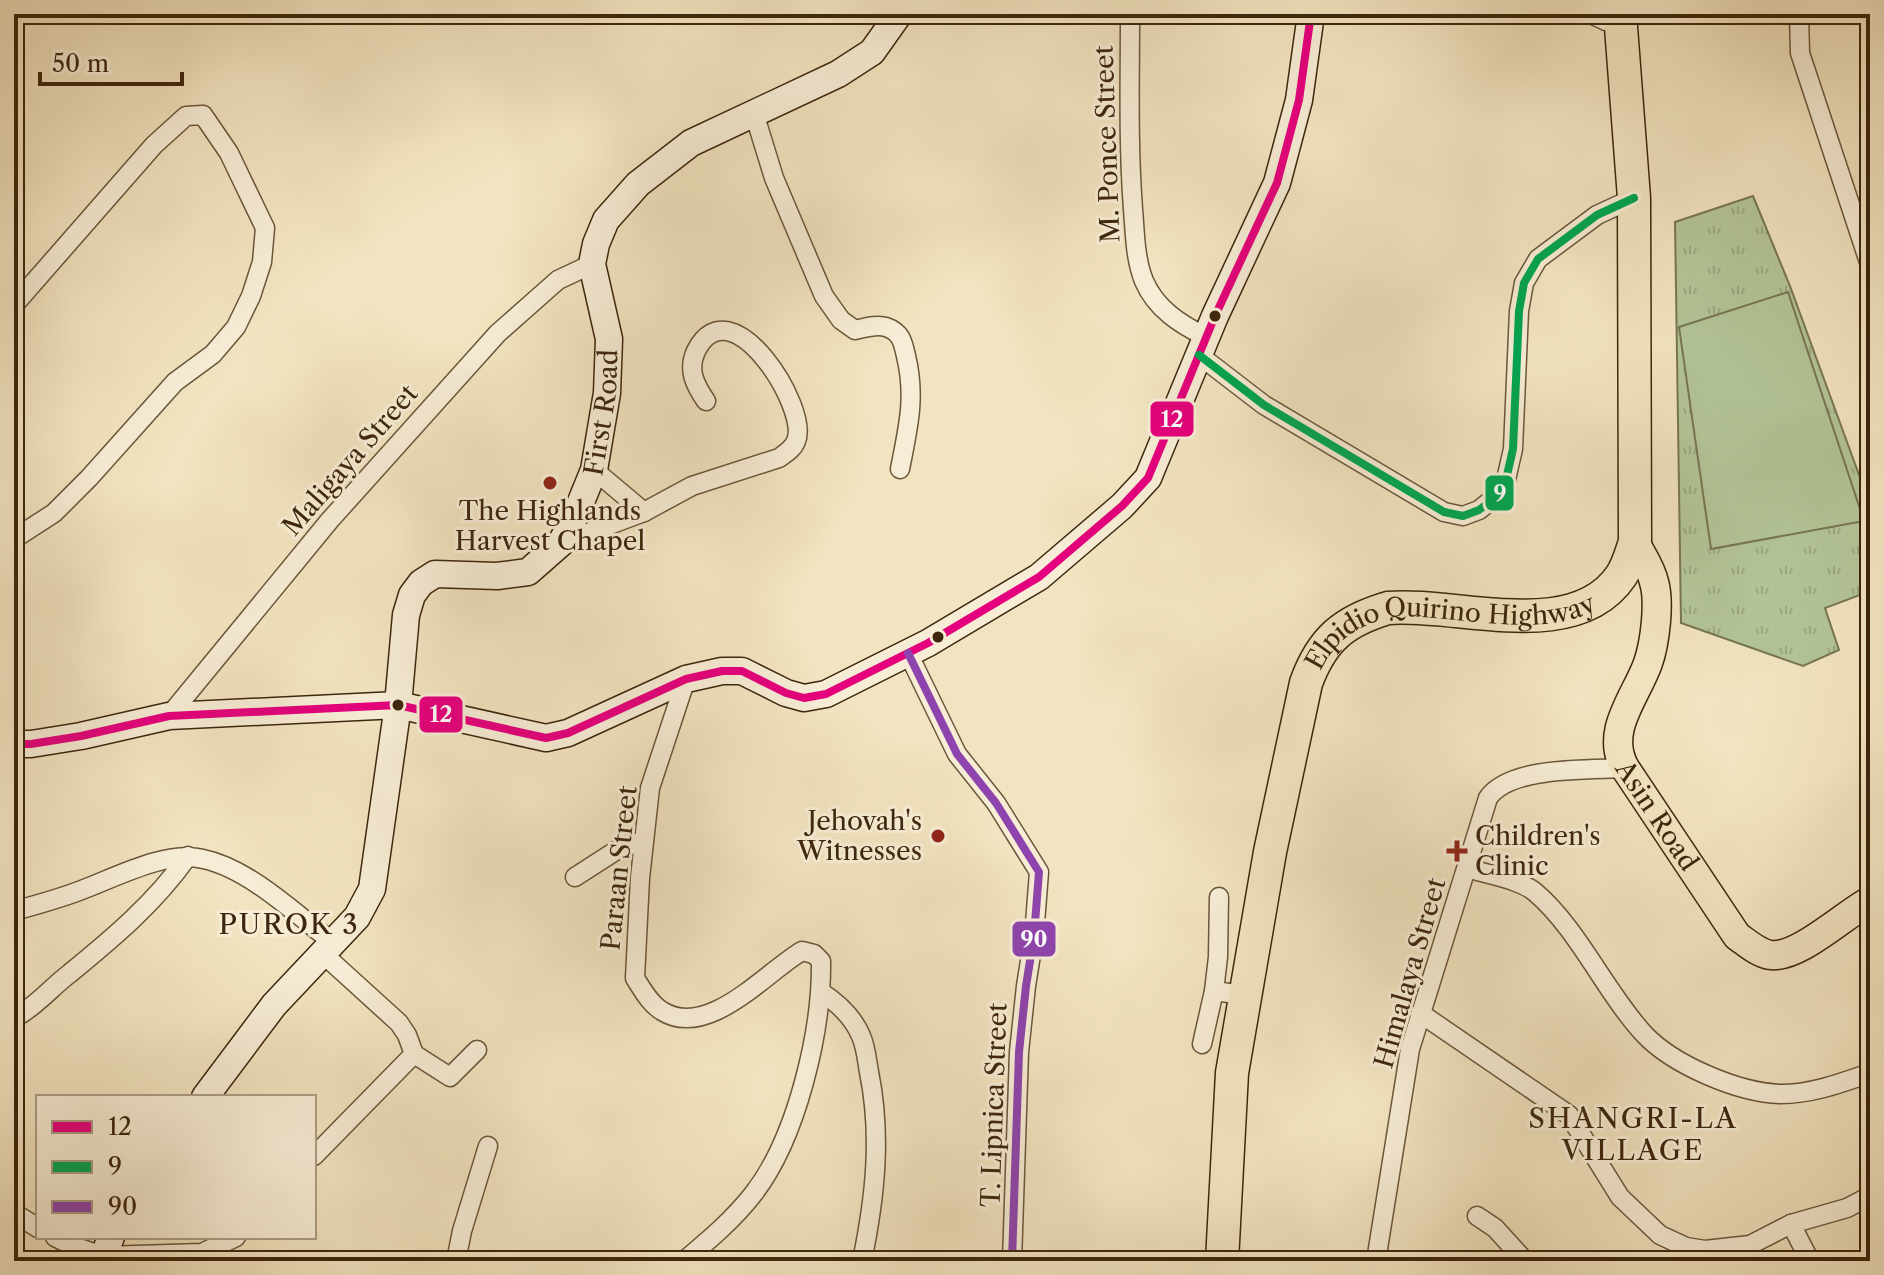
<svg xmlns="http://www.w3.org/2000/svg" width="1884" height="1275" viewBox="0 0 1884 1275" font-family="'Libre Caslon Text',serif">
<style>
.grass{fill:url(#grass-tufts);stroke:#787652;stroke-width:2}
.pitch{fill:#b3c598;stroke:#787652;stroke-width:2}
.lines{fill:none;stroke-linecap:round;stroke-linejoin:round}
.street-casing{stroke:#6a563a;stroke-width:21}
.secondary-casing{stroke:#3d260d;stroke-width:29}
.primary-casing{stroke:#3d260d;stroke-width:31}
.highway-casing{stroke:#3d260d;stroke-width:35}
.street{stroke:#f7edd6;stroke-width:18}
.secondary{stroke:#f7edd6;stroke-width:26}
.primary{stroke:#f2e4c0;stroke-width:28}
.highway{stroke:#f2e4c0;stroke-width:32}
.bus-1-casing{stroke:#f7edd6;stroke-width:14}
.bus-2-casing{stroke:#f7edd6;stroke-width:14}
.bus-3-casing{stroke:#f7edd6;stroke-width:14}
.bus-1{stroke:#e5007d;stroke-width:8}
.bus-2{stroke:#00a651;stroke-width:8}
.bus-3{stroke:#8e44ad;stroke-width:8}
.bus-dot{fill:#3d260d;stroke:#f7edd6;stroke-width:3}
.poi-dot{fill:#8f2418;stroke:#f7edd6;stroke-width:3}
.labels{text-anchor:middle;stroke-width:6;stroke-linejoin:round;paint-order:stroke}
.street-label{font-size:26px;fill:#3d260d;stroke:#f7edd6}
.poi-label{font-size:26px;fill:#3d260d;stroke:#f7edd6}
.neighbourhood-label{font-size:28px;letter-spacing:2px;fill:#3d260d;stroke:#f7edd6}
.line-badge{stroke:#f7edd6;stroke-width:3}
.badge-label{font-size:22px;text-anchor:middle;font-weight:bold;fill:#fff}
</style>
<defs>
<pattern id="grass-tufts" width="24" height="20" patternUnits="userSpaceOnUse" patternTransform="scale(2)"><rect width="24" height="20" fill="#b3c598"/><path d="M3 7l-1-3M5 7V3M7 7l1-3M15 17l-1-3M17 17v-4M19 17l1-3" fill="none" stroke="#9ba982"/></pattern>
</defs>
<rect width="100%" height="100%" fill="#f2e4c0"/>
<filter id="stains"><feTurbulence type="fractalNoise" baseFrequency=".0025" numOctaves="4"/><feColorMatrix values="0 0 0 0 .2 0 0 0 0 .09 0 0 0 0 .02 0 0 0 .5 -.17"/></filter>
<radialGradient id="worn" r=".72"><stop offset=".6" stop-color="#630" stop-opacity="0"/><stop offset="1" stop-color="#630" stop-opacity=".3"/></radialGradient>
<!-- grass -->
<path class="grass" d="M 1753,196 L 1790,286 L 1870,505 L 1870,569 L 1862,573 L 1868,592 L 1825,608 L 1839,650 L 1803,666 L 1681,623 L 1675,222 Z"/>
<!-- pitch -->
<path class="pitch" d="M 1788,292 L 1864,521 L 1711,549 L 1679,327 Z"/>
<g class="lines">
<defs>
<g id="street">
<path d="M 1130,14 C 1130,79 1128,144 1133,209 C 1135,233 1135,259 1144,281 C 1156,309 1180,324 1206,337"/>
<path d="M 1591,14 L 1606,21 L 1620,21"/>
<path d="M 1799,14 L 1800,53 L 1870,265"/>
<path d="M 754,113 L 774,178 L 824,296 L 841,320 L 855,330 C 864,328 877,324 886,327 C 901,332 903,342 906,356 C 916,397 908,428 900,469"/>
<path d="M 14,305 L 154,145 L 186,116 L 203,115 L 229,153 L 265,228 L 262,262 L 251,296 L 236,327 L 213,354 L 175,382 L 89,478 L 54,513 L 14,539"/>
<path d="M 1199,355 L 1264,405 L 1444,512 L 1463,516 L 1479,510 L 1499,494 L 1505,484 L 1513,449 L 1519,311 L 1524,283 L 1538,259 L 1597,215 L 1634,198"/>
<path d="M 644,512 L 692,486 L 779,458 C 786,453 793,449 796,441 C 810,408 730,282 696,351 C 687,370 695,385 706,401"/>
<path d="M 561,543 L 644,512 L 594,470"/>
<path d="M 908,653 L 957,754 L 996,803 L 1039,872 L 1034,936 L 1026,986 L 1019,1052 L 1012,1261"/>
<path d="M 169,716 L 330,520 L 498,333 L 558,280 L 592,264"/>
<path d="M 1468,868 C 1488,875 1520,879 1536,893 C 1578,929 1606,993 1644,1034 C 1673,1065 1739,1093 1781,1094 C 1812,1094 1841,1083 1870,1073"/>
<path d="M 575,877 L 620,848 L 643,841"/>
<path d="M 1219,897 L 1218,957 L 1214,991 L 1244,995"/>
<path d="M 14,911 C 36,905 58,899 79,891 C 115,878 165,850 203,859 C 248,868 296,914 332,942"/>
<path d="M 322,953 L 399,1023 L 407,1035 L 414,1054 L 450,1077 L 477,1050"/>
<path d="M 821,992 C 838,1003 853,1017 861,1036 C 866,1047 867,1061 869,1072 C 882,1136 875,1198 862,1261"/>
<path d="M 1420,1013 L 1569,1115 L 1620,1197 L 1660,1235 L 1686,1247 L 1705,1250 L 1750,1245 L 1791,1224 L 1847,1208 L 1870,1196"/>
<path d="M 21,1014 C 40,1002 52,987 69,974 C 113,938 155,903 188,856"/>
<path d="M 1202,1044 L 1214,991"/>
<path d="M 314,1156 L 414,1054"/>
<path d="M 14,1213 L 38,1228"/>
<path d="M 1477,1216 L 1495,1228 L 1525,1261"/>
<path d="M 1791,1224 L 1810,1261"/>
<path d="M 55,1237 L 73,1246 L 103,1256 L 202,1253 L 236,1237"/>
<path d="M 456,1261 L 462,1231 L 488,1146"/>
<path d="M 684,1261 C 709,1240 734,1219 754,1193 C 797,1137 822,1031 821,961 L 814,954 L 802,951 C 766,972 708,1040 662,1011 C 650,1004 642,989 635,978 L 640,878 L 650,788 L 686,679"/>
<path d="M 1376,1261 L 1410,1049 L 1488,798 C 1510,766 1588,770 1625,768"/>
</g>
<g id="secondary">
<path d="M 14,744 L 31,744 L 81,736 L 169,716 L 398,705 L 546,738 L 568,733 L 686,679 L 722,671 L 742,671 L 786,693 L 804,698 L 826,694 L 928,643 L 1039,577 L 1122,506 L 1148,478 L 1215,316 L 1277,183 L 1299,100 L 1311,14"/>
<path id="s1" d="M 205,1097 L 274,1005 L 357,917 L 372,889 L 398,705 L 406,615 L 412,595 L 421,583 L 435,574 L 497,576 L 528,572 L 561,543 L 576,514 L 594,470 L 607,393 L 609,339 L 592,264 L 596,244 L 606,220 L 638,184 L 691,143 L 838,74 L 872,52 L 899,14"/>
<path d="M 102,1261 L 111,1237"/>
</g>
<g id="primary">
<path id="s2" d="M 1635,542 C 1641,554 1651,568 1654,582 C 1660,602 1655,643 1648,663 C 1636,697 1604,731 1625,768 L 1737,936 C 1747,943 1758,953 1770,955 C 1798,959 1845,914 1870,901"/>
</g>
<g id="highway">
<path id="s3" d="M 1222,1261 L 1232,1073 L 1270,852 L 1306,683 C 1322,639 1344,621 1388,608 C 1457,602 1574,645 1621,576 C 1628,566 1631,553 1635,542 L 1634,198 L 1620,14"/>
</g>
</defs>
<!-- street casing -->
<use href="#street" class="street-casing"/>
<!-- secondary casing -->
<use href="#secondary" class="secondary-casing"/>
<!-- primary casing -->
<use href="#primary" class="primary-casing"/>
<!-- highway casing -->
<use href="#highway" class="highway-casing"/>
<!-- street -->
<use href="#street" class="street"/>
<!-- secondary -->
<use href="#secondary" class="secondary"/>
<!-- primary -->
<use href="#primary" class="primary"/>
<!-- highway -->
<use href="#highway" class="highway"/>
<defs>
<path id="bus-1" d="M 14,744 L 31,744 L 81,736 L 169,716 L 398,705 L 546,738 L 568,733 L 686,679 L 722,671 L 742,671 L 786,693 L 804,698 L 826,694 L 928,643 L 1039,577 L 1122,506 L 1148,478 L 1215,316 L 1277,183 L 1299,100 L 1311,14"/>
<path id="bus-2" d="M 1199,355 L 1264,405 L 1444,512 L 1463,516 L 1479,510 L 1499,494 L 1505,484 L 1513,449 L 1519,311 L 1524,283 L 1538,259 L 1597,215 L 1634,198"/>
<path id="bus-3" d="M 908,653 L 957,754 L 996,803 L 1039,872 L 1034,936 L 1026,986 L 1019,1052 L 1012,1261"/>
</defs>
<!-- bus-1 casing -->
<use href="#bus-1" class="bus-1-casing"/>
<!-- bus-2 casing -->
<use href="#bus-2" class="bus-2-casing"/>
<!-- bus-3 casing -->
<use href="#bus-3" class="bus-3-casing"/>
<!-- bus-1 -->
<use href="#bus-1" class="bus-1"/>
<!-- bus-2 -->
<use href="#bus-2" class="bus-2"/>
<!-- bus-3 -->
<use href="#bus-3" class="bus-3"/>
</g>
<!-- markers -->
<g class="bus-dot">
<circle cx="1215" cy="316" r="7"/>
<circle cx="938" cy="637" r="7"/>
<circle cx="398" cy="705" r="7"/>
</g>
<g class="poi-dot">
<circle cx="550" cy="483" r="8"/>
<circle cx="938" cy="836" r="8"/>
<path d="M1453 839h8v8h8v8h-8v8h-8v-8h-8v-8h8z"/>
</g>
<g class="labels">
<!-- street labels -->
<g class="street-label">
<text transform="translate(1107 144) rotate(-92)" y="9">M. Ponce Street</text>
<text dy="9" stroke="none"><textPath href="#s1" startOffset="872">First Road</textPath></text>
<text transform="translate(350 460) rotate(-49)" y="9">Maligaya Street</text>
<text dy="9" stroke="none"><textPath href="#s3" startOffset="756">Elpidio Quirino Highway</textPath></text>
<text dy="9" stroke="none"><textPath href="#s2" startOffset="296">Asin Road</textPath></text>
<text transform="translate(619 868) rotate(-84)" y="9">Paraan Street</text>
<text transform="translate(1410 973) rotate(-74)" y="9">Himalaya Street</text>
<text transform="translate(994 1105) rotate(-88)" y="9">T. Lipnica Street</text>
</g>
<!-- poi labels -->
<g class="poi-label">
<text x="550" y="520">The Highlands<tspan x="550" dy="30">Harvest Chapel</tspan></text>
<text x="922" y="830" text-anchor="end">Jehovah's<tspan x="922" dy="30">Witnesses</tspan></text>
<text x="1475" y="845" text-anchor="start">Children's<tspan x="1475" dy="30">Clinic</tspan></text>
</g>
<!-- neighbourhood labels -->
<g class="neighbourhood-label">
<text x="289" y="934">PUROK 3</text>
<text x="1633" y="1128">SHANGRI-LA<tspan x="1633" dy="32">VILLAGE</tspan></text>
</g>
</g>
<g class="line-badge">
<rect x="1149" y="400" width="46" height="38" rx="8" fill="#e5007d"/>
<rect x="1484" y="474" width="31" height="38" rx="8" fill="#00a651"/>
<rect x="418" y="695" width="46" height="39" rx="8" fill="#e5007d"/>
<rect x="1011" y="920" width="46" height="38" rx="8" fill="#8e44ad"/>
</g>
<g class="badge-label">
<text x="1172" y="427">12</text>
<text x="1500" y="501">9</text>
<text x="441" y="722">12</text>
<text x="1034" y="947">90</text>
</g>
<!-- margin -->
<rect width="1884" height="1275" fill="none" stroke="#f2e4c0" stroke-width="48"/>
<rect x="16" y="16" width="1852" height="1243" fill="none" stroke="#3d260d" stroke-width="4"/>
<rect x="24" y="24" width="1836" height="1227" fill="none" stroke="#3d260d" stroke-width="2"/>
<!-- legend -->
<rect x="36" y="1095" width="280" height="144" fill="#f7edd6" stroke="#ad9d86" stroke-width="2"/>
<rect x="52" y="1121" width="40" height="12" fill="#e5007d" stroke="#ad9d86" stroke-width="2"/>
<text x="108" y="1135" font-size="24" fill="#3d260d">12</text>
<rect x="52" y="1161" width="40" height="12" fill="#00a651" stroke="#ad9d86" stroke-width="2"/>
<text x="108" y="1175" font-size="24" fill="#3d260d">9</text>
<rect x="52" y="1201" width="40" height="12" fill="#8e44ad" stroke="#ad9d86" stroke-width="2"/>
<text x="108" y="1215" font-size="24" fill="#3d260d">90</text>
<!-- scale -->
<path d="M40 72v12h142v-12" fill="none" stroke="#3d260d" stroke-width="4"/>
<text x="52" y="72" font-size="24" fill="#3d260d" stroke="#f7edd6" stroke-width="6" paint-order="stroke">50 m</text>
<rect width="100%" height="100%" filter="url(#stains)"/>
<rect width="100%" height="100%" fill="url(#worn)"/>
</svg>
